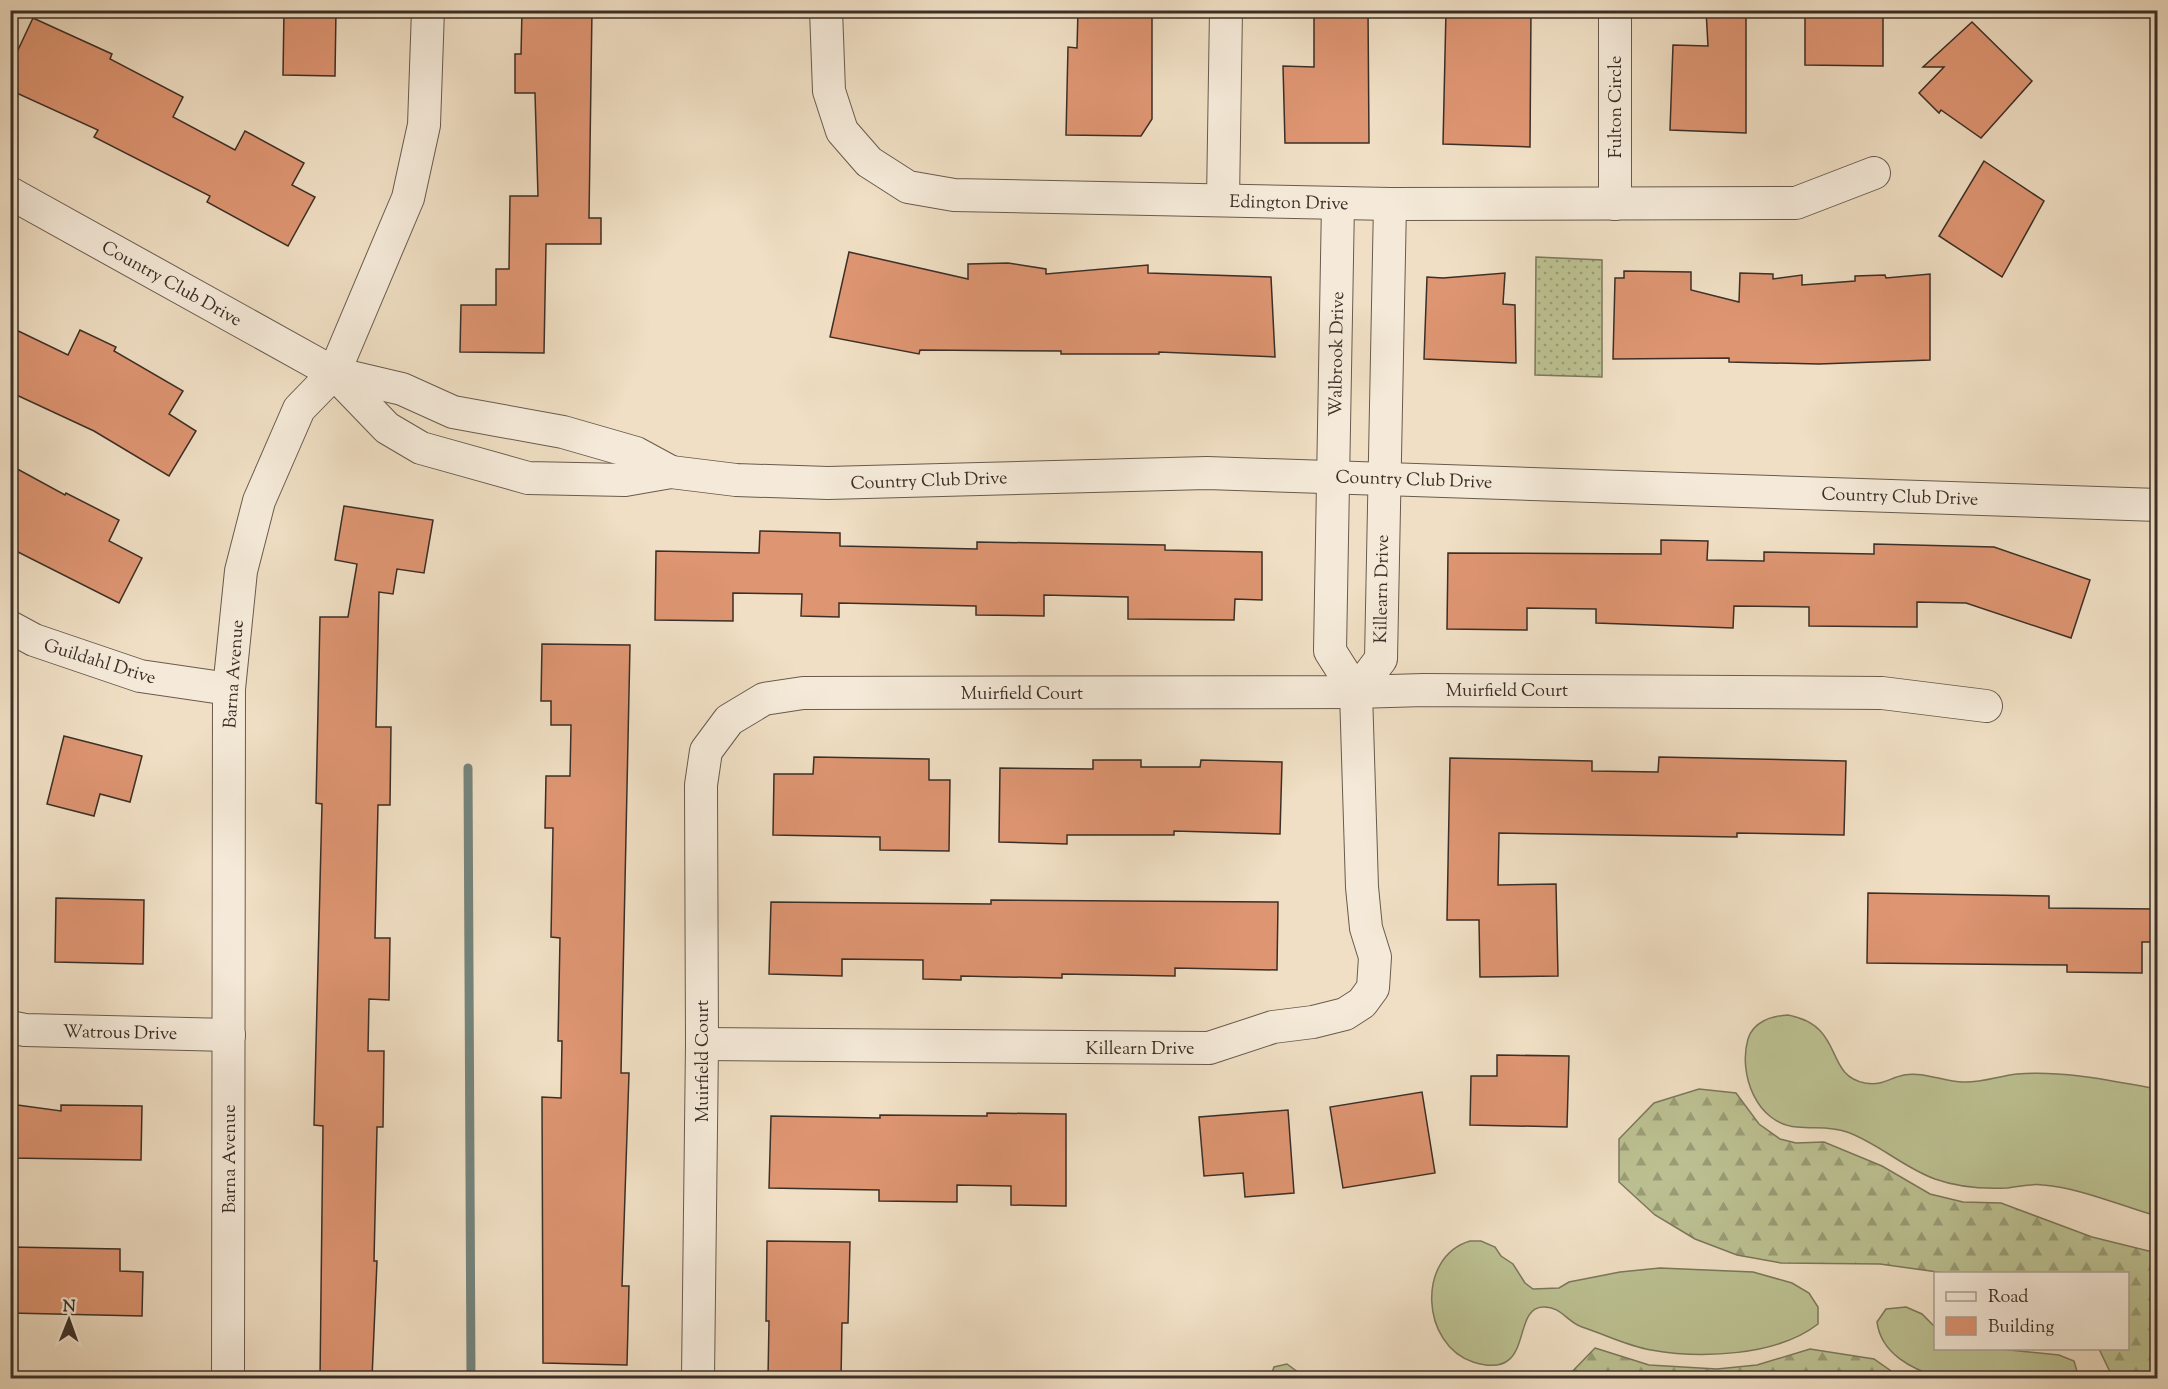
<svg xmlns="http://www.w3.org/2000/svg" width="2168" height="1389" viewBox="0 0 2168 1389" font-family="'Sorts Mill Goudy',serif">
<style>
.grass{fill:#bcc192;stroke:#7c785c;stroke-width:1.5}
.forest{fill:url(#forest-firs);stroke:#7c785c;stroke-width:1.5}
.garden{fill:url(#garden-dots);stroke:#7c785c;stroke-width:1.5}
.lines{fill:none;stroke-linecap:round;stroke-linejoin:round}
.stream{stroke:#74847c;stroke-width:9}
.building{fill:#de9572;stroke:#3b2f27;stroke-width:1.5}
.minor-casing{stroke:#685b4e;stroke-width:34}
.minor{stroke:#f5ead9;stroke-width:32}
.labels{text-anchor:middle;stroke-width:5;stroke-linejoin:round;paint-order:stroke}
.street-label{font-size:18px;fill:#3b2f27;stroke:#f5ead9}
</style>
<defs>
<pattern id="forest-firs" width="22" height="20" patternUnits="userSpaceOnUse" patternTransform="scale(1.5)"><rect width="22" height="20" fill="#bcc192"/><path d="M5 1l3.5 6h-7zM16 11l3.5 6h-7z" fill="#9a9d77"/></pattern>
<pattern id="garden-dots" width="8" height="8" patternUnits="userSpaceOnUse" patternTransform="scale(1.5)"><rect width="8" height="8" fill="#bcc192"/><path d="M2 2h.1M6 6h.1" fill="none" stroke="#9a9d77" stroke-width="1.8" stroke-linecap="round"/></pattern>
</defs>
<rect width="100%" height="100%" fill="#f0dfc4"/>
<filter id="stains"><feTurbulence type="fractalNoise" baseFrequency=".00333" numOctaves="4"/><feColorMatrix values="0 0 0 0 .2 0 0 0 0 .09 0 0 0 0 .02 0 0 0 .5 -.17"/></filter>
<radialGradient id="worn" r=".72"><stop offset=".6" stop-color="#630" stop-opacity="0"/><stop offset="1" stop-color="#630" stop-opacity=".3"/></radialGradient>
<!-- grass -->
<g class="grass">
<path d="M 1788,1015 C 1846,1026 1823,1075 1865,1083 C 1883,1086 1889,1078 1904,1075 C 1923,1071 1944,1082 1963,1082 C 1981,1083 1999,1076 2017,1074 C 2063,1070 2113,1081 2157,1089 L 2157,1216 C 2121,1206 2081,1188 2043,1185 C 2032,1183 2019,1187 2007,1188 C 1983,1189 1957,1187 1935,1179 C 1904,1168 1878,1143 1847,1132 C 1830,1126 1814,1129 1797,1127 C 1756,1124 1738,1073 1748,1039 C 1753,1022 1771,1016 1788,1015 Z"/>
<path d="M 1470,1241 L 1481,1241 L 1495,1247 L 1501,1256 L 1513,1264 L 1525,1283 L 1533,1289 L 1559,1288 L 1569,1282 L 1620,1272 L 1660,1268 L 1753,1272 L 1792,1283 L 1809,1293 L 1818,1307 L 1818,1324 C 1777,1356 1701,1359 1651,1350 C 1627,1346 1604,1334 1582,1327 C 1567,1322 1561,1306 1543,1307 C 1510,1308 1536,1382 1473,1362 C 1421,1345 1416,1257 1470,1241 Z"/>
<path d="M 1906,1307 L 1922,1314 L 1935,1327 L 1936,1348 L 1999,1349 L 2059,1355 L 2074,1361 L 2079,1378 L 1940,1378 C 1912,1369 1881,1354 1877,1322 L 1886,1309 Z"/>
<path d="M 1287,1364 L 1306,1378 L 1270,1378 L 1274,1367 Z"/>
</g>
<!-- forest -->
<g class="forest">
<path d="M 1699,1089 L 1736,1093 L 1759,1124 L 1780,1139 L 1796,1143 L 1824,1142 L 1882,1166 L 1930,1194 L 1963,1202 L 2001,1203 L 2092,1237 L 2157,1253 L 2157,1378 L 2113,1378 L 2099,1349 L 2128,1348 L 2128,1274 L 1952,1274 L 1880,1264 L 1781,1263 L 1737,1255 L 1695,1239 L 1655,1215 L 1619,1182 L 1619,1139 L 1654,1103 Z"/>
<path d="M 1595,1348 L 1649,1365 L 1717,1369 L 1757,1365 L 1810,1349 L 1874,1359 L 1901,1378 L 1566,1378 Z"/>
</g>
<!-- garden -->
<path class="garden" d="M 1536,257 L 1602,260 L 1602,377 L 1535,375 Z"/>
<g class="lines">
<!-- stream -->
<path class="stream" d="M 468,768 L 471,1378"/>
</g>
<!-- building -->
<g class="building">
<path d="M 284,10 L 336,10 L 335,76 L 283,75 Z"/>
<path d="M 522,10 L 592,10 L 589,218 L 601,218 L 601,244 L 546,244 L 544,353 L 460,352 L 461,305 L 496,305 L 496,269 L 509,269 L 510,196 L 538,196 L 535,93 L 515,93 L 515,54 L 521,54 Z"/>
<path d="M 1078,10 L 1152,10 L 1152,119 L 1141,136 L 1066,135 L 1068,47 L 1077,48 Z"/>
<path d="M 1314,10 L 1368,10 L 1369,143 L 1285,143 L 1283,66 L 1314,67 Z"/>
<path d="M 1446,10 L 1531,10 L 1530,147 L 1443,144 Z"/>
<path d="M 1706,10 L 1746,10 L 1746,133 L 1670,130 L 1673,45 L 1708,46 Z"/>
<path d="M 1805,10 L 1883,10 L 1883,66 L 1805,65 Z"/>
<path d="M 33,18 L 112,54 L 110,59 L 183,97 L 173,117 L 235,150 L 245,131 L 304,163 L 292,185 L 315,197 L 288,246 L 207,202 L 210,196 L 94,137 L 98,130 L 10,90 L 10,67 Z"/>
<path d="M 1972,22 L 2032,81 L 1981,138 L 1941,110 L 1939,113 L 1919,93 L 1944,67 L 1923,67 Z"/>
<path d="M 1984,161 L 2044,201 L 2002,277 L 1939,236 Z"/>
<path d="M 849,252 L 968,279 L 968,264 L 1008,263 L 1046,269 L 1046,274 L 1148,265 L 1148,273 L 1271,277 L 1275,357 L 1159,352 L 1159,354 L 1061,354 L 1061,351 L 920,350 L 919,354 L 830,337 Z"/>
<path d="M 1624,271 L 1691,272 L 1691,290 L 1739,302 L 1740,273 L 1773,274 L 1773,279 L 1802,275 L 1802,285 L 1855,281 L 1855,276 L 1885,275 L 1886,278 L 1930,274 L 1930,360 L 1819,364 L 1729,362 L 1729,358 L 1613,359 L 1615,278 L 1624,278 Z"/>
<path d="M 1505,273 L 1503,304 L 1515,305 L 1516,363 L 1424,359 L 1427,277 L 1443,278 Z"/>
<path d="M 10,327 L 68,355 L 80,330 L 116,347 L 114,351 L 183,391 L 169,414 L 196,431 L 169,476 L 94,431 L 10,392 Z"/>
<path d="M 10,465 L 65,495 L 66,493 L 119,520 L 109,541 L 142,558 L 119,603 L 10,548 Z"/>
<path d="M 344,506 L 433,520 L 424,573 L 397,569 L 393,594 L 379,592 L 376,727 L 391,727 L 390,805 L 378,805 L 375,938 L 390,938 L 389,1000 L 369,999 L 368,1051 L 384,1051 L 383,1127 L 377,1127 L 374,1261 L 377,1261 L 372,1378 L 320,1378 L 323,1126 L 314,1125 L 322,804 L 316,803 L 320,617 L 348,617 L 357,564 L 335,560 Z"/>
<path d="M 760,531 L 840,533 L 840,546 L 977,549 L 977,542 L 1165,545 L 1165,550 L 1262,552 L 1262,600 L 1235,599 L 1234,620 L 1128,619 L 1128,597 L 1044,595 L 1044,616 L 976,615 L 976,606 L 839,603 L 839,617 L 801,616 L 802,594 L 733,593 L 733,621 L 655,620 L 656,551 L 759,553 Z"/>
<path d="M 1661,540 L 1708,541 L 1707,560 L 1764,561 L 1764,552 L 1874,554 L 1874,544 L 1994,547 L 2090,580 L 2071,638 L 1966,603 L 1917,602 L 1917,627 L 1809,626 L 1809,607 L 1734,606 L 1733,628 L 1596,623 L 1596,609 L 1527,608 L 1527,630 L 1447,629 L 1448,553 L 1661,554 Z"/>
<path d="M 542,644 L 630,645 L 621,1073 L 629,1073 L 622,1286 L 629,1286 L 627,1365 L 543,1363 L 542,1097 L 561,1098 L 562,1041 L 558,1041 L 560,938 L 551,937 L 553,828 L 545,828 L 546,776 L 570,776 L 571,725 L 551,725 L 551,701 L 541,701 Z"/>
<path d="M 64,736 L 142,756 L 130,802 L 100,794 L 94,816 L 47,804 Z"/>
<path d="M 814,757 L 929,759 L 929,780 L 950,780 L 949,851 L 880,850 L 880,837 L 773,835 L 774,774 L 813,774 Z"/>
<path d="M 1659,757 L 1846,761 L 1844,835 L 1737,833 L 1737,837 L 1499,833 L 1498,885 L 1556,884 L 1558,976 L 1480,977 L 1479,920 L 1447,920 L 1450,758 L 1592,761 L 1592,771 L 1658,772 Z"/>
<path d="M 1093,760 L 1141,760 L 1141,767 L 1200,767 L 1201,760 L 1282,762 L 1280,834 L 1174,831 L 1174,835 L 1067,835 L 1067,844 L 999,842 L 1000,768 L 1093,769 Z"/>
<path d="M 1868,893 L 2049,896 L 2049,908 L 2157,909 L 2157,942 L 2142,942 L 2142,973 L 2067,972 L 2067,965 L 1867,963 Z"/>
<path d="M 56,898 L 144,900 L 143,964 L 55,962 Z"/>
<path d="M 991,900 L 1278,902 L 1277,970 L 1175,968 L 1175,976 L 1062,974 L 1062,978 L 961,976 L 961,980 L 923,979 L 923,960 L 842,959 L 842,976 L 769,974 L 771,902 L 991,904 Z"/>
<path d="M 1497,1055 L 1569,1056 L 1567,1127 L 1470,1125 L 1471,1076 L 1497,1076 Z"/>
<path d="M 1422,1092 L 1435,1173 L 1343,1188 L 1330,1107 Z"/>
<path d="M 10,1104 L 61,1111 L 61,1105 L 142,1106 L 141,1160 L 10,1158 Z"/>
<path d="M 1288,1110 L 1294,1193 L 1245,1197 L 1243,1173 L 1204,1176 L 1199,1117 Z"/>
<path d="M 987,1113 L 1066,1114 L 1066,1206 L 1011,1205 L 1011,1186 L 957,1185 L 957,1202 L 879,1201 L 879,1190 L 769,1188 L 771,1116 L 880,1118 L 880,1115 L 987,1116 Z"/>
<path d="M 767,1241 L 850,1242 L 848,1323 L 842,1323 L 841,1378 L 768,1378 L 769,1321 L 766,1321 Z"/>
<path d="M 10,1247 L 120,1249 L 120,1271 L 143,1272 L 142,1316 L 10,1313 Z"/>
</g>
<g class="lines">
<defs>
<g id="minor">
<path d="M 826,10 L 829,91 L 842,131 L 869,162 L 908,187 L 954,195 L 1390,204 L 1796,203 L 1874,173"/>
<path d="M 10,193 L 334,373 L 387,428 L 421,448 L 528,478 L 625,480 L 671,472 L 736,480 L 828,483 L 1207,473 L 2158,505"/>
<path d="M 1223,200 L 1226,10"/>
<path d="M 1615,204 L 1615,10"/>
<path d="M 334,373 L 402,389 L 453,412 L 563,432 L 636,453 L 671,472"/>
<path d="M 10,627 L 34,640 L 140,676 L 229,689"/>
<path d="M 1356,692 L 1381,659 L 1390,204"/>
<path d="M 10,1027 L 25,1030 L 229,1035"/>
<path d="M 702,1044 L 1209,1048 L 1273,1027 L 1313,1022 L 1345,1014 L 1362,1003 L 1373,988 L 1375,957 L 1366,928 L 1362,887 L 1356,692 L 1330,651 L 1338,203"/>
<path d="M 228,1378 L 229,689 L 241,571 L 259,501 L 299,409 L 334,373 L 408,198 L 424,125 L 428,10"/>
<path d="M 698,1378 L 702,1044 L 701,785 L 706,751 L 729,720 L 764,699 L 803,693 L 1356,692 L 1424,690 L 1882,693 L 1986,706"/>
</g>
</defs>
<!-- minor casing -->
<use href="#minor" class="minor-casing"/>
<!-- minor -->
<use href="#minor" class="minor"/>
</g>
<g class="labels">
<!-- street labels -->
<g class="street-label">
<text transform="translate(1615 107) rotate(-90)" y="6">Fulton Circle</text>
<text transform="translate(1289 202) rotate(1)" y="6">Edington Drive</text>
<text transform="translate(172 283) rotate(29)" y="6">Country Club Drive</text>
<text transform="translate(1336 354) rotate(-89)" y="6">Walbrook Drive</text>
<text transform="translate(1414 479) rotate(2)" y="6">Country Club Drive</text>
<text transform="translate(929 480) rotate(-2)" y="6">Country Club Drive</text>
<text transform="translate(1900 496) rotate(2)" y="6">Country Club Drive</text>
<text transform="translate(1381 589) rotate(-89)" y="6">Killearn Drive</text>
<text transform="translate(100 661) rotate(17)" y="6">Guildahl Drive</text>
<text transform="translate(233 674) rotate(-86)" y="6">Barna Avenue</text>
<text x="1507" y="696">Muirfield Court</text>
<text x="1022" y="699">Muirfield Court</text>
<text transform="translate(120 1032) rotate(1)" y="6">Watrous Drive</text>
<text x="1140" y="1054">Killearn Drive</text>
<text transform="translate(702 1061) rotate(-90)" y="6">Muirfield Court</text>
<text transform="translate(229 1159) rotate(-90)" y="6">Barna Avenue</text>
</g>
</g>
<!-- margin -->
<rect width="2168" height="1389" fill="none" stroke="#f0dfc4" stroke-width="36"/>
<rect x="12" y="12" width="2144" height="1365" fill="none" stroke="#3b2f27" stroke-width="3"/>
<rect x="18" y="18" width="2132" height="1353" fill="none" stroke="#3b2f27" stroke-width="1.5"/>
<!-- legend -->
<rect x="1934" y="1272" width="195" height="78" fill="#f5ead9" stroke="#ab9f92" stroke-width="1.5"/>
<rect x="1946" y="1292" width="30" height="9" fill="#f5ead9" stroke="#ab9f92" stroke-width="1.5"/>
<text x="1988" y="1302" font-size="18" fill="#3b2f27">Road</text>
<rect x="1946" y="1317" width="30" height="18" fill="#de9572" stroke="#ab9f92" stroke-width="1.5"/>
<text x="1988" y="1332" font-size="18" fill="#3b2f27">Building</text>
<!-- north arrow -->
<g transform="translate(69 1320) rotate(1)" stroke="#f5ead9" stroke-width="4.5" paint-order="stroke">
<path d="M0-4.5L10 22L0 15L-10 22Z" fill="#3b2f27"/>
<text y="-9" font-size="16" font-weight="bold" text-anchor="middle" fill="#3b2f27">N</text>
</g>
<rect width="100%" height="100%" filter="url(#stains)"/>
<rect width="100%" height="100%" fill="url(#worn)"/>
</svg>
